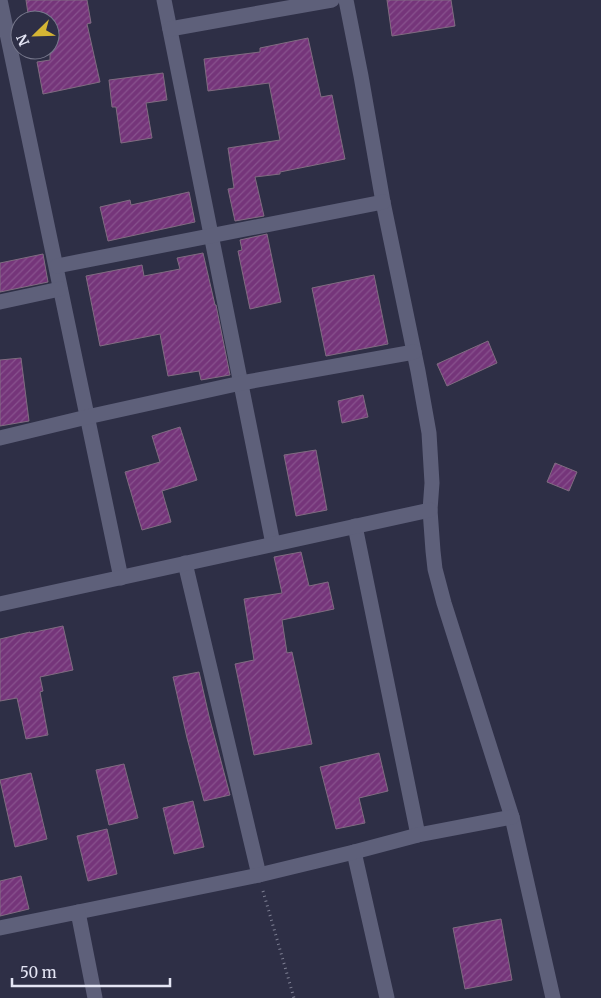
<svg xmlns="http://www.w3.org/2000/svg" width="601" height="998" viewBox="0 0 601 998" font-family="Merriweather,serif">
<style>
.building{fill:url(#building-hatch);stroke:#806c81}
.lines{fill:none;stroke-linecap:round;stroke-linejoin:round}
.path{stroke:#7f8094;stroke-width:3;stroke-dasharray:1 4;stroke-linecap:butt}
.minor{stroke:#5e607a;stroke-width:15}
</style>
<defs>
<pattern id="building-hatch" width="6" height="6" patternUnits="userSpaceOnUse" patternTransform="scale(1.25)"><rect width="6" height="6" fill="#75357a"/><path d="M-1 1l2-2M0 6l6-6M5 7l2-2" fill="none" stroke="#88528e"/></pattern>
</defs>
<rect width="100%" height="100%" fill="#2e2f46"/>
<!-- building -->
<g class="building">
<path d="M 26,0 L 87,0 L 91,23 L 87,24 L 100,82 L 43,94 L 37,62 L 50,60 L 50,20 L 29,20 Z"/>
<path d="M 387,0 L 451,0 L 455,26 L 392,36 Z"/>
<path d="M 308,38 L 321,97 L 332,95 L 345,159 L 280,172 L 280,174 L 255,177 L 264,216 L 235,221 L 228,189 L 234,188 L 228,148 L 280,140 L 269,83 L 208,91 L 204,59 L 260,52 L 260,48 Z"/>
<path d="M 163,73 L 167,100 L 146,103 L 152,138 L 121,143 L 116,107 L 112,107 L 109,80 Z"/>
<path d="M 189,192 L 195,222 L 108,241 L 100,207 L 130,200 L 131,205 Z"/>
<path d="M 267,234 L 281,302 L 250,309 L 238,251 L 242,250 L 240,240 Z"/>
<path d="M 203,253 L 215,305 L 216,305 L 230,375 L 201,380 L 199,371 L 168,376 L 160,334 L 100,346 L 86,276 L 142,265 L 144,276 L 180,269 L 177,258 Z"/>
<path d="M 43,254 L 48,282 L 0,292 L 0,263 Z"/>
<path d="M 374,275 L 388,344 L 326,356 L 312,288 Z"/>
<path d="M 488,341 L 497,363 L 447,386 L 437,364 Z"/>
<path d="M 21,358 L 29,421 L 0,426 L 0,360 Z"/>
<path d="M 363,395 L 368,417 L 342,423 L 338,401 Z"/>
<path d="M 180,427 L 197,480 L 162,491 L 171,522 L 142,530 L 125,472 L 160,462 L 152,436 Z"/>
<path d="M 316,450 L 327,510 L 296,516 L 284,455 Z"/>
<path d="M 555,463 L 577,472 L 569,491 L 547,482 Z"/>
<path d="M 301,552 L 309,586 L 328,582 L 334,609 L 282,620 L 287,653 L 292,652 L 312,744 L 254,755 L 235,664 L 254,660 L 244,599 L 282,593 L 274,557 Z"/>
<path d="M 63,626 L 73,670 L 40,677 L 43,691 L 40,692 L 48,735 L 26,739 L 17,698 L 0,701 L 0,639 L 30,632 L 30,633 Z"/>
<path d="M 199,672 L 209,716 L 230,795 L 204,801 L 187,738 L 173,677 Z"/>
<path d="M 379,753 L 388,791 L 359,798 L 365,823 L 336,829 L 320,767 Z"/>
<path d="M 124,764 L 138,818 L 109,825 L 96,770 Z"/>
<path d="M 31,773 L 47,839 L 15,847 L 0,780 Z"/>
<path d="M 193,801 L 204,847 L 174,854 L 163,808 Z"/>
<path d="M 107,829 L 117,874 L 88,881 L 77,836 Z"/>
<path d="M 21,876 L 29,909 L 0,916 L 0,881 Z"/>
<path d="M 501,919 L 512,980 L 465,989 L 453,928 Z"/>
</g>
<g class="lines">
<!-- path -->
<path class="path" d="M 263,891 L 294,998"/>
<!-- minor -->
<g class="minor">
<path d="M 0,0 L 121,578"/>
<path d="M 164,0 L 273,544"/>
<path d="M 346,0 L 361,76 L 383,202 L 418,371 L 429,433 L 432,483 L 430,510 L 433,551 L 435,569 L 444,603 L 512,817 L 553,998"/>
<path d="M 170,29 L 332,0"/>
<path d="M 57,266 L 383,202"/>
<path d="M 0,302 L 60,289"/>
<path d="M 0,438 L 87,417 L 241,383 L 414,352"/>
<path d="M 355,526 L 418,835"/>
<path d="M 185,563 L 259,875"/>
<path d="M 0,604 L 430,510"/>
<path d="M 354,852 L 387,998"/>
<path d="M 78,912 L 259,875 L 354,852 L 418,835 L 512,817"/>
<path d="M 0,928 L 78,912 L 95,998"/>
</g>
</g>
<!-- north arrow -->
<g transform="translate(35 35) rotate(247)"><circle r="24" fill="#2e2f46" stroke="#77788c"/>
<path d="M0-4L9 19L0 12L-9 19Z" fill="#d5b534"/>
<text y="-8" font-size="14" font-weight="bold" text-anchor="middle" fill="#e4e5f4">N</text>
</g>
<!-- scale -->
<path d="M12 978v8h158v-8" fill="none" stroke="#e4e5f4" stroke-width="2.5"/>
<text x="20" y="978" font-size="15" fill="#e4e5f4" stroke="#2e2f46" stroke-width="4" paint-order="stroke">50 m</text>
</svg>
